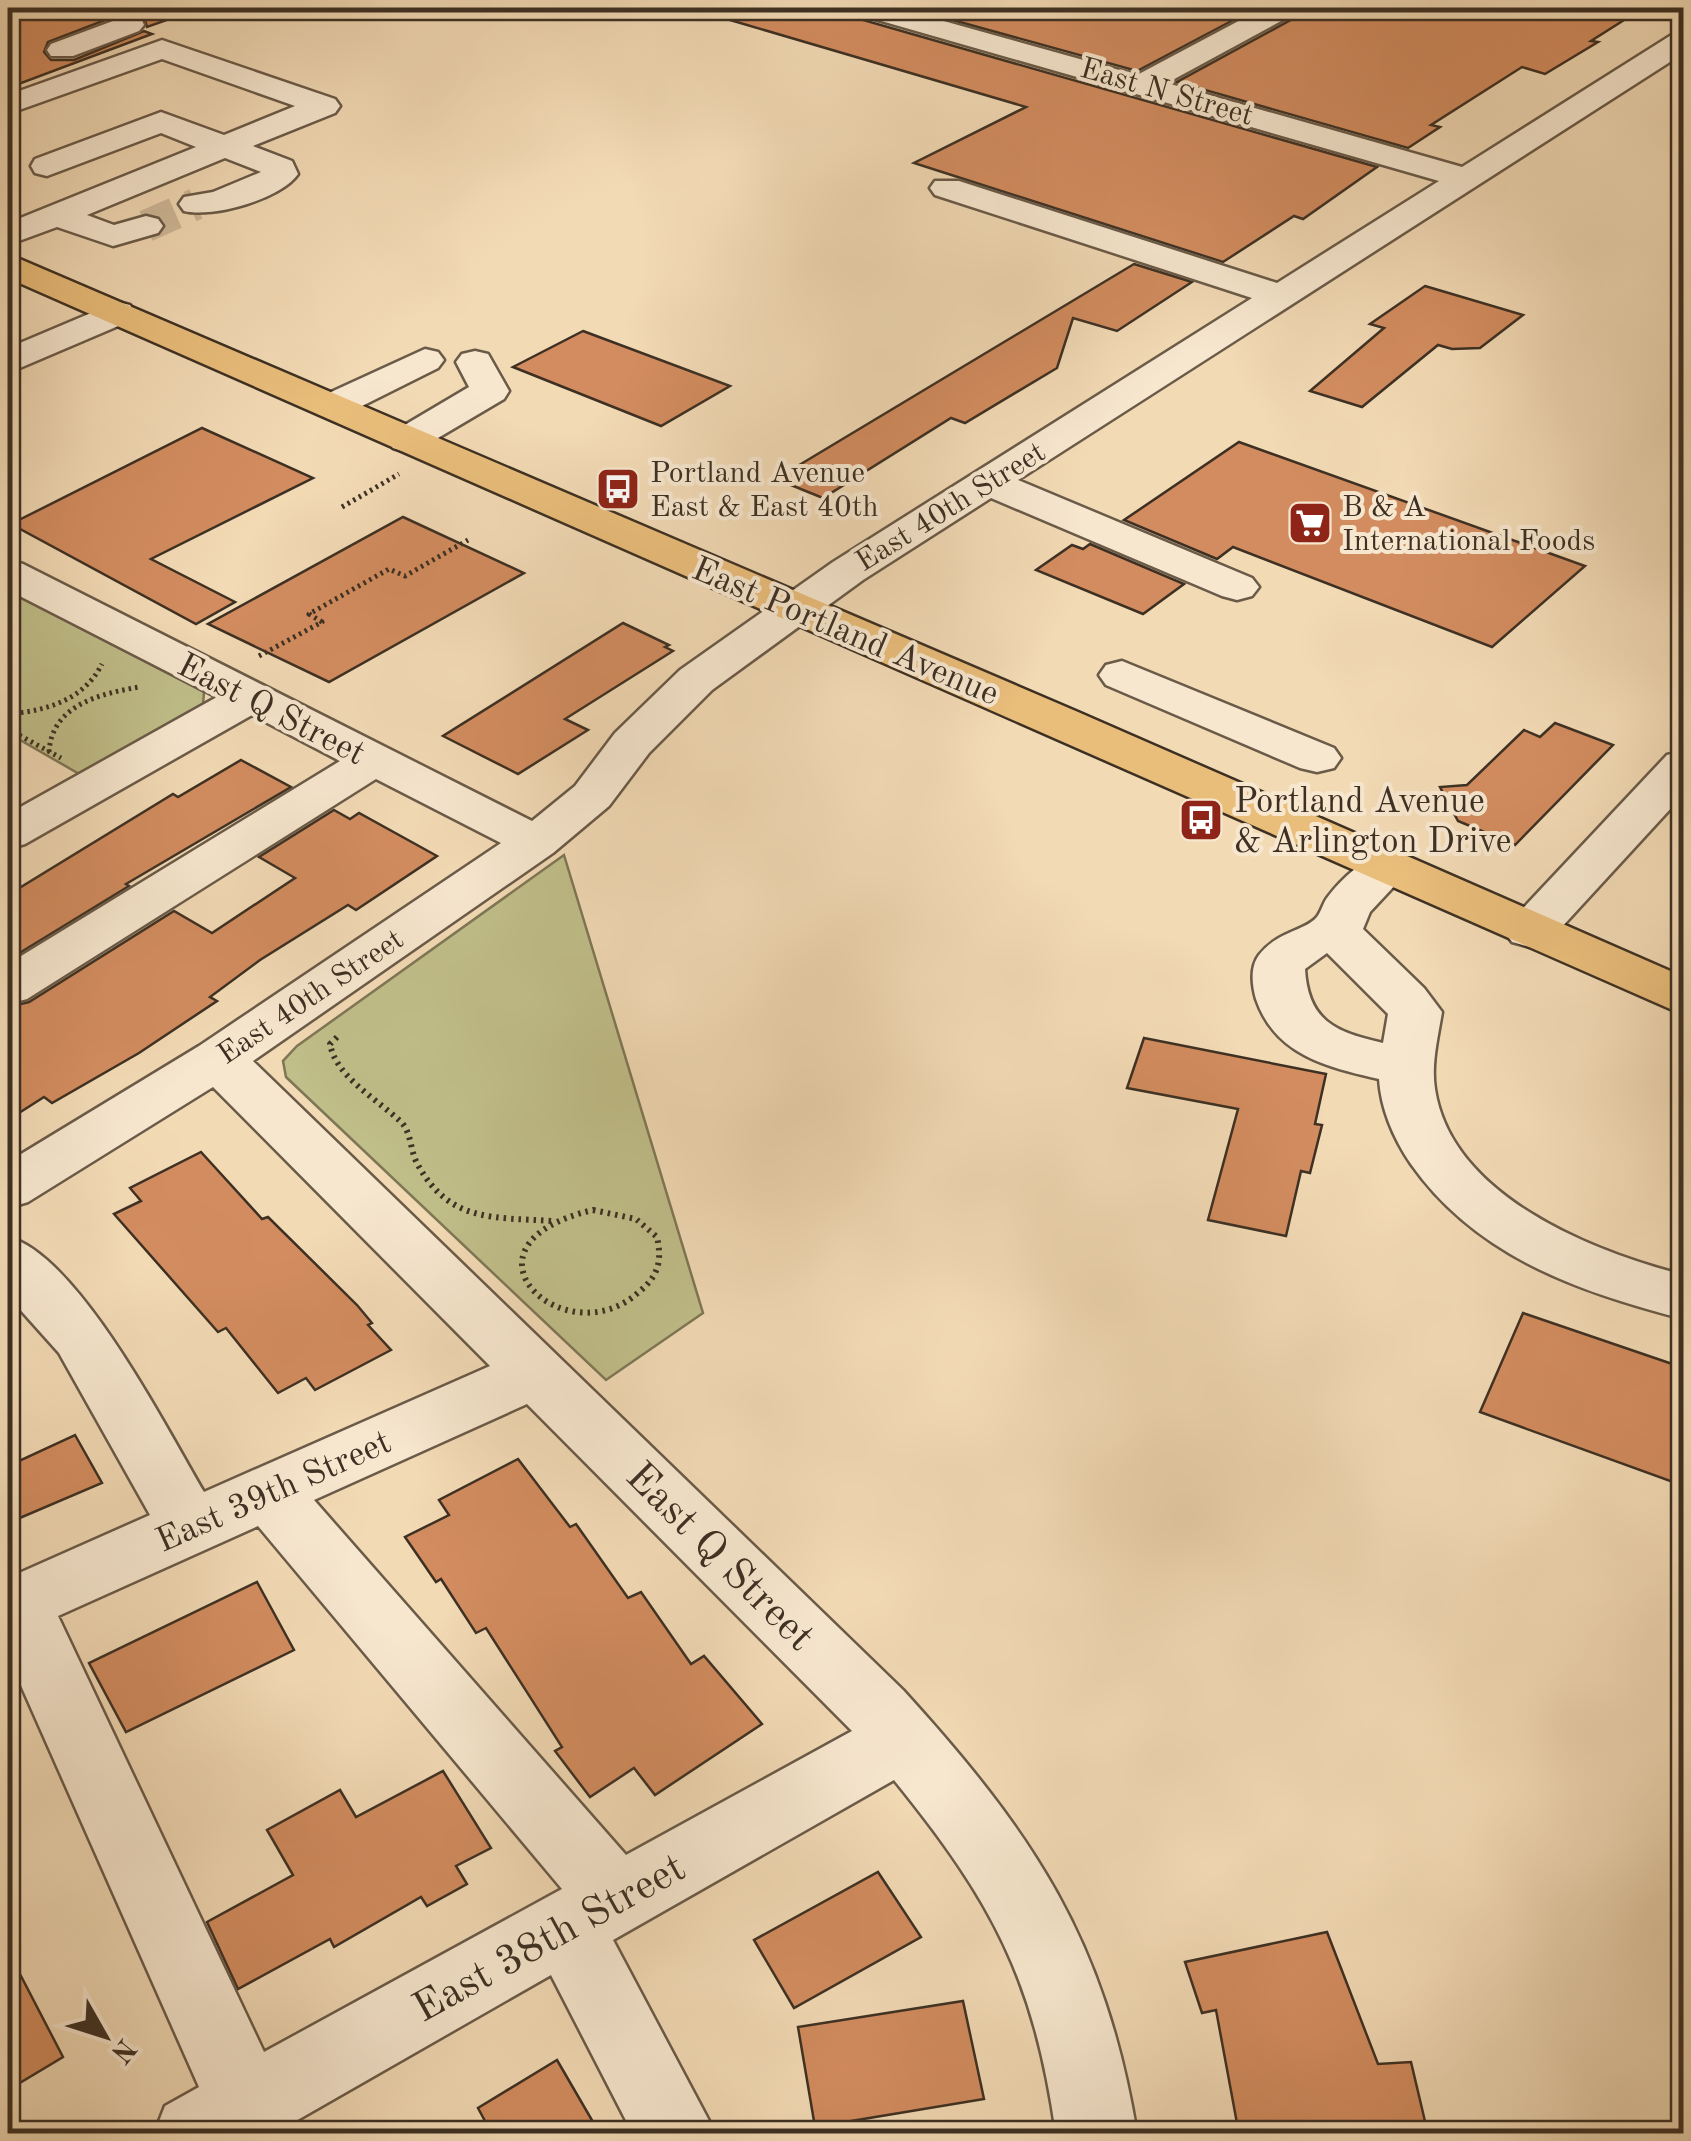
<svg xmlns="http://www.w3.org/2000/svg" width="1691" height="2141" viewBox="0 0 1691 2141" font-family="'Old Standard TT',serif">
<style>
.green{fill:#c0be89;stroke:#7e7756;stroke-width:2.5}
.building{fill:#d28c5f;stroke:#3d3023;stroke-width:2.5}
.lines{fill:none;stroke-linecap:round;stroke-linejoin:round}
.minor-tunnel{stroke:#ceb898;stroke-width:32;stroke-dasharray:32 16;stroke-linecap:butt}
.minor-casing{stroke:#6a5a48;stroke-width:5}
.major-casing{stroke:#3d3023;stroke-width:5}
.path-far1{stroke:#3d3023;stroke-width:5;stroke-dasharray:2.5 4;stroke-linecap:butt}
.path{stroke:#3d3023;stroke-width:6;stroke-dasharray:2.5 5;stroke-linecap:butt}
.minor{fill:#f7e7cf;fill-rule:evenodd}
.major{fill:#e9bd7a;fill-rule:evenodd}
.labels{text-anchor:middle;stroke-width:8;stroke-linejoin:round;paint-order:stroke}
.far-street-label{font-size:30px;fill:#3d3023;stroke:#f7e7cf}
.far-poi-label{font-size:30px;fill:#3d3023;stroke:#f7e7cf;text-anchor:start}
.street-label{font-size:35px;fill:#3d3023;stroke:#f7e7cf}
.poi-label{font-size:35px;fill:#3d3023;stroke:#f7e7cf;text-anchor:start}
.near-street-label{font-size:42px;fill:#3d3023;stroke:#f7e7cf}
</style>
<rect width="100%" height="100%" fill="#f2dab5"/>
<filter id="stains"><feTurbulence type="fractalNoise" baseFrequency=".002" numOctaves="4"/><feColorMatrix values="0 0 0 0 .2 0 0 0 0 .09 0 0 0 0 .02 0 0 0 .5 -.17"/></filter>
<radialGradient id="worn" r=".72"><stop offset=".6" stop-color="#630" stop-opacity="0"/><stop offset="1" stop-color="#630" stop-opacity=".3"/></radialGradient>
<!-- green -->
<g class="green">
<path d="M 8,596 L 25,599 L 204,692 L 203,705 L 88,779 L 8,733 Z"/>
<path d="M 564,855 L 703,1313 L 606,1380 L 286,1077 L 283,1061 L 297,1046 Z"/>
</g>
<!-- building -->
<g class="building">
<path d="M 8,8 L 105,8 L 108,19 L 48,42 L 44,52 L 51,60 L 74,60 L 144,31 L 152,34 L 8,88 Z"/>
<path d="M 141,8 L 183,8 L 184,14 L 147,27 Z"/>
<path d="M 721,8 L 848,8 L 856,18 L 1377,167 L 1303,219 L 1294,216 L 1223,262 L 914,163 L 1026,107 L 720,17 Z"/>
<path d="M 909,8 L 1256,8 L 1137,71 Z"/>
<path d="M 1302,8 L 1643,8 L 1591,41 L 1598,42 L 1545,74 L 1522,67 L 1431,125 L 1440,127 L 1408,148 L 1177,82 L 1296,17 Z"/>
<path d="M 1134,264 L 1192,282 L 1117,331 L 1073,318 L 1057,368 L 965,423 L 951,418 L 823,498 L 776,479 Z"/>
<path d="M 1425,286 L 1523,315 L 1480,348 L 1452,349 L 1438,345 L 1362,407 L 1310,391 L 1384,328 L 1370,324 Z"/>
<path d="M 583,331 L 730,386 L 661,426 L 513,367 Z"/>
<path d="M 202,428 L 313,478 L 151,559 L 235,602 L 196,624 L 11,524 Z"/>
<path d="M 1239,442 L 1585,566 L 1492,647 L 1233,547 L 1217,559 L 1124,520 Z"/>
<path d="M 403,517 L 524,573 L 329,682 L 208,624 Z"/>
<path d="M 1090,544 L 1184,584 L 1143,614 L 1036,570 L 1072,545 L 1083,549 Z"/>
<path d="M 623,623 L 669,645 L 665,647 L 673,651 L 565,719 L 588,730 L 518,774 L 443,736 Z"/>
<path d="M 1555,723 L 1613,745 L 1515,845 L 1458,821 L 1440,787 L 1467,785 L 1524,730 L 1540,737 Z"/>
<path d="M 241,760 L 291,787 L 126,884 L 129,886 L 8,960 L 8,895 L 173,794 L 178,797 Z"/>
<path d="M 334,810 L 350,819 L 359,813 L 437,856 L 356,910 L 348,905 L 260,960 L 210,997 L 217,1001 L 139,1053 L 52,1103 L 44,1097 L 8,1120 L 8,1007 L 29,1002 L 174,911 L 212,933 L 295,878 L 259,857 Z"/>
<path d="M 1144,1038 L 1326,1074 L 1315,1124 L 1322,1125 L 1310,1173 L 1301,1171 L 1286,1236 L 1208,1220 L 1238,1109 L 1127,1088 Z"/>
<path d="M 201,1152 L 262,1219 L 268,1217 L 357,1305 L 372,1323 L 368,1325 L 391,1350 L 315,1390 L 306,1378 L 278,1393 L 226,1328 L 218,1332 L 114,1214 L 141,1201 L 130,1188 Z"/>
<path d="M 1523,1313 L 1684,1368 L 1684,1486 L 1480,1412 Z"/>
<path d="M 75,1435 L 102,1483 L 8,1523 L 8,1466 Z"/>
<path d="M 518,1459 L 570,1527 L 576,1524 L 628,1598 L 641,1592 L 691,1664 L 704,1656 L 762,1724 L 655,1795 L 634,1768 L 590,1797 L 555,1751 L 562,1747 L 486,1628 L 476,1633 L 441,1579 L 436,1582 L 405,1537 L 449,1515 L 439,1500 Z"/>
<path d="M 257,1582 L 294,1650 L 126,1732 L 89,1663 Z"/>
<path d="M 443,1771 L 491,1848 L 456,1866 L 467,1884 L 427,1906 L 421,1897 L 334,1947 L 330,1939 L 238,1989 L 207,1922 L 293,1875 L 267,1830 L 340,1790 L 356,1817 Z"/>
<path d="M 878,1872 L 921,1937 L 794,2008 L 754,1940 Z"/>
<path d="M 1327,1932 L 1378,2064 L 1411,2062 L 1428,2134 L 1239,2134 L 1216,2010 L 1202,2013 L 1185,1962 Z"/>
<path d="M 8,1951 L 63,2057 L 8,2090 Z"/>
<path d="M 963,2001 L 984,2099 L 815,2127 L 798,2027 Z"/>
<path d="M 557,2060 L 600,2134 L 492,2134 L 478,2108 Z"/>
</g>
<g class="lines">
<!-- minor-tunnel -->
<path class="minor-tunnel" d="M 146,226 L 196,204"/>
<defs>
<g id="minor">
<path d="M 108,8 L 137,8 L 144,25 L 139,31 L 73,56 L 51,56 L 47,50 L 51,44 L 113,21 Z"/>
<path d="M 852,8 L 897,8 L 1137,75 L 1263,8 L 1298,8 L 1294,14 L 1167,83 L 1462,167 L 1673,34 L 1684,31 L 1684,53 L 1018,480 L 1252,578 L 1259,587 L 1252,596 L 1237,600 L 1222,596 L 991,498 L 863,580 L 712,690 L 649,753 L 609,806 L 553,853 L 253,1061 L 903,1690 C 1033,1833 1105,1939 1137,2134 L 1056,2134 C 1034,1978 992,1901 894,1780 L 613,1940 L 716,2134 L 633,2134 L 551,1975 L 273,2134 L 154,2134 L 165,2106 L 199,2087 L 8,1656 L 8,1578 L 150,1515 L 59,1353 L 8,1296 L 8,1237 C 78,1255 166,1428 204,1492 L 490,1366 L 213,1087 L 28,1202 L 8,1208 L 8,1162 L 199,1046 L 501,843 L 376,779 L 27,999 L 8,1004 L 8,964 L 340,761 L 252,715 L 25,844 L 8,849 L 8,814 L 217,697 L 8,590 L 8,560 L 23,564 L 532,821 L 575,786 L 615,733 L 680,670 L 833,562 L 1252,298 L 935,195 L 930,188 L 935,181 L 959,181 L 1277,283 L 1439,181 L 857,14 ZM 527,1404 L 852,1731 L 626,1855 L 314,1500 ZM 258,1526 L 562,1889 L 264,2052 L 58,1616 Z"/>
<path d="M 162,40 L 335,99 L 340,106 L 335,113 L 253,146 L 292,161 L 298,174 C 281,199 213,218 184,211 L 179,204 L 184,197 L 213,192 L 261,172 L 225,158 L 87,215 L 114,225 L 146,216 L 158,219 L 163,226 L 158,233 L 113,246 L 57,227 L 8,245 L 8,223 L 196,147 L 161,133 L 47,176 L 35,173 L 31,166 L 35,159 L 161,112 L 224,135 L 295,106 L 162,59 L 8,114 L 8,95 Z"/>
<path d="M 117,302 L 130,305 L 135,313 L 130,321 L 8,373 L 8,348 Z"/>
<path d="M 425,349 L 438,352 L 444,360 L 438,368 L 346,414 L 332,418 L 318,414 L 313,406 L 318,398 Z"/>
<path d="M 475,351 L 488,354 L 509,391 L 504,399 L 421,448 L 407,452 L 393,448 L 387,440 L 393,432 L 469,387 L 456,362 L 462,354 Z"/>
<path d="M 1122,661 L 1334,748 L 1341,758 L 1334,768 L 1317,772 L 1300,768 L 1106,685 L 1099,675 L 1106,665 Z"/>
<path d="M 1684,751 L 1684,794 L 1548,942 L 1530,947 L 1512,942 L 1504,931 L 1512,920 L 1667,755 Z"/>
<path d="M 1387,852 L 1405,856 L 1412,867 L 1370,912 L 1363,929 L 1424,988 L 1442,1012 C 1438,1037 1431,1064 1435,1089 C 1451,1196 1593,1252 1684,1275 L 1684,1319 C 1578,1292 1476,1256 1411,1164 C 1394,1139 1381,1109 1379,1079 C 1327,1067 1275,1055 1256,999 C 1252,985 1250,967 1259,955 C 1278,931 1304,931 1316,918 C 1321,913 1323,903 1327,898 C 1342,878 1364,858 1387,852 ZM 1327,953 L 1388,1014 L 1383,1043 C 1335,1032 1308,1021 1305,969 Z"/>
</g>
<path id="major" d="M 8,254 L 1078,712 L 1684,977 L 1684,1015 L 8,278 Z"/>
</defs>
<!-- minor casing -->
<use href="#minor" class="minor-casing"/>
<!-- major casing -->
<use href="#major" class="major-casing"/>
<!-- path-far1 -->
<g class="path-far1">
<path d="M 342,507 L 399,474"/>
<path d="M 259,656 L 322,622 L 309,614 L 389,569 L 405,576 L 468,540"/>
<path d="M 8,714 C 46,711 84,700 102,664"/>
<path d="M 8,729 L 61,758"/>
<path d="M 49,752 C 52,705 99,694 139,687"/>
</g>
<!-- path -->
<g class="path">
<path d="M 337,1037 L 330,1044 C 336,1077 377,1099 401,1122 C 412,1133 410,1152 418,1165 C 450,1223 494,1217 552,1221"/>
<path d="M 593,1210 L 636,1219 L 657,1237 C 662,1260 659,1275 640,1291 C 566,1360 443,1245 593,1210 Z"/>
</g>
<!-- minor -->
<use href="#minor" class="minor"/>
<!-- major -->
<use href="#major" class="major"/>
</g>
<!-- icons -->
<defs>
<symbol id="bus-square" viewBox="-11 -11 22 22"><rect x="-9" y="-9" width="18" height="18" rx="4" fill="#8f2418" stroke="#f7e7cf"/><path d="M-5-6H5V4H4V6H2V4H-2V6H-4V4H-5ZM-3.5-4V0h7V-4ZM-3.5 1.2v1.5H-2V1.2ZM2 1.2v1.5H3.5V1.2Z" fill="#fff"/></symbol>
<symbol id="supermarket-square" viewBox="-11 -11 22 22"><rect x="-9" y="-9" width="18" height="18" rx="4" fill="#8f2418" stroke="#f7e7cf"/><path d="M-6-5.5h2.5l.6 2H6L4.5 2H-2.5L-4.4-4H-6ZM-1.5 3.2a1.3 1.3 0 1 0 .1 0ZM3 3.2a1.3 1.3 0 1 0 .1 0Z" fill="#fff"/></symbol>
</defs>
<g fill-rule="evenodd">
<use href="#bus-square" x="593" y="464" width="50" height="50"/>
<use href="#supermarket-square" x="1285" y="498" width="50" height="50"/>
<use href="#bus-square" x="1176" y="795" width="50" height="50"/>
</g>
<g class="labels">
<!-- far-street labels -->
<g class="far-street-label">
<text transform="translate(1167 91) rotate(16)" y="10">East N Street</text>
<text transform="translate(950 506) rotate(-32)" y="10">East 40th Street</text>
<text transform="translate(310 996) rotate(-34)" y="10">East 40th Street</text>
</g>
<!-- far-poi labels -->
<g class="far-poi-label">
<text x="650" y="482">Portland Avenue<tspan x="650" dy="34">East &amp; East 40th</tspan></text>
<text x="1342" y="516">B &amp; A<tspan x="1342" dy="34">International Foods</tspan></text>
</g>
<!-- street labels -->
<g class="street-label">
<text transform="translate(846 630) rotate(23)" y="12">East Portland Avenue</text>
<text transform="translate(272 708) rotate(27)" y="12">East Q Street</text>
<text transform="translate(273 1490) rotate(-24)" y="12">East 39th Street</text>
</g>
<!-- poi labels -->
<g class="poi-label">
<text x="1234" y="812">Portland Avenue<tspan x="1234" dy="40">&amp; Arlington Drive</tspan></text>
</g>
<!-- near-street labels -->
<g class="near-street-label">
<text transform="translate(722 1555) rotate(45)" y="15">East Q Street</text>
<text transform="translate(548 1936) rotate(-29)" y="15">East 38th Street</text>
</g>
</g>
<!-- margin -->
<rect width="1691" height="2141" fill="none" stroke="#f2dab5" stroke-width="40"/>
<rect x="10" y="10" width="1671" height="2121" fill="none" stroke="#3d3023" stroke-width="5"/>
<rect x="20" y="20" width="1651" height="2101" fill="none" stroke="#3d3023" stroke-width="2.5"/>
<!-- north arrow -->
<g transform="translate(105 2036) rotate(129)" stroke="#f7e7cf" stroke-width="8" paint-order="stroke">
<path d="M0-8L18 38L0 25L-18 38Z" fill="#3d3023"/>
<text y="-15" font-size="28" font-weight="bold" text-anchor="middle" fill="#3d3023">N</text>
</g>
<rect width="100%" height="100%" filter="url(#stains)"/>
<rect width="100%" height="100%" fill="url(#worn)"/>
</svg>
